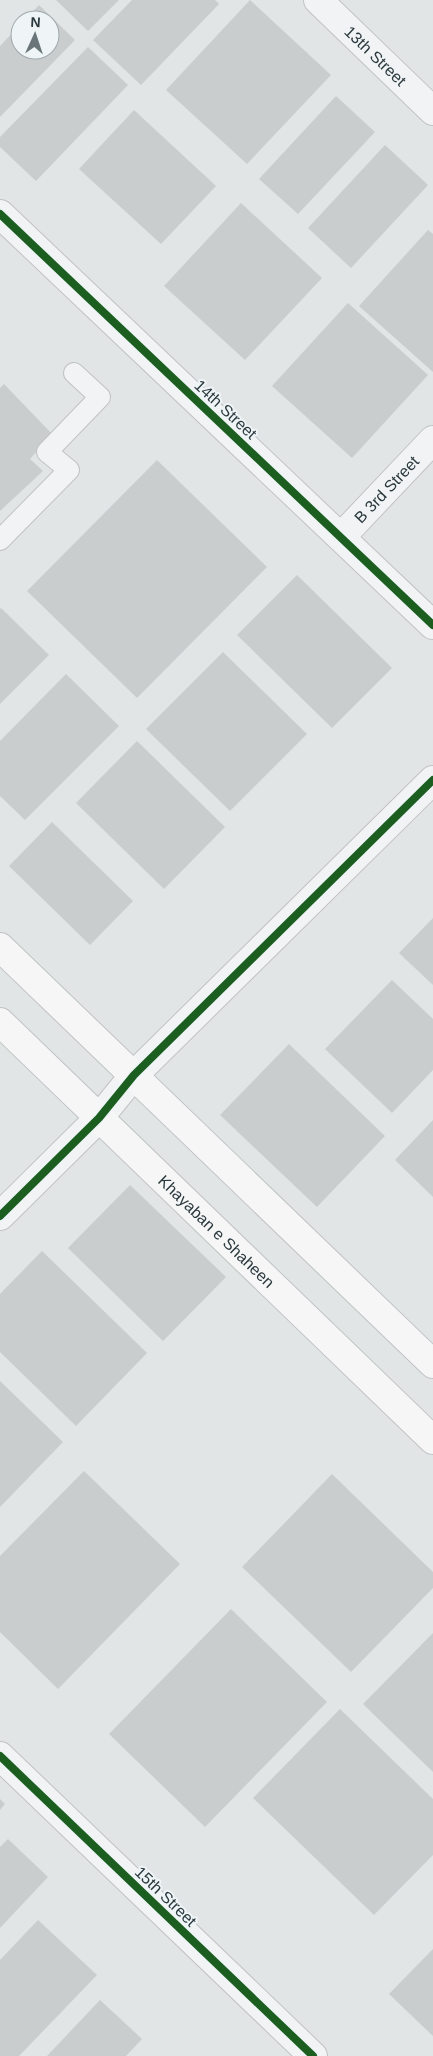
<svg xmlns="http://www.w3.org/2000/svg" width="433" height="2056" viewBox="0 0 433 2056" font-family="Arial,sans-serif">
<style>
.building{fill:#cacdce}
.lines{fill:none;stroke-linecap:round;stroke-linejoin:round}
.service-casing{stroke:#c0c3c4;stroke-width:22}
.minor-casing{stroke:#c0c3c4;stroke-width:30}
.secondary-casing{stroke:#c0c3c4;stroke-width:30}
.service{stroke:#f1f3f4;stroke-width:20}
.minor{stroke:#f1f3f4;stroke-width:28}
.secondary{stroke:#f6f6f6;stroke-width:28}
.cycleway-casing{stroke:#eff4f6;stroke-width:11}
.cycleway{stroke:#1b5e20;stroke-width:8}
.labels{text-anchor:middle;stroke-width:4;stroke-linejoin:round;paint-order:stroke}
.street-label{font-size:16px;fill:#2a393e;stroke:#eff4f6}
</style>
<rect width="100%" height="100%" fill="#e2e5e6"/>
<!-- building -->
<g class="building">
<path d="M 56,0 L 119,0 L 88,31 Z"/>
<path d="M 132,0 L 215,0 L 219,4 L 141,85 L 93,40 Z"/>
<path d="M 250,0 L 331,75 L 247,164 L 166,90 Z"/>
<path d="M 39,5 L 75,40 L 0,117 L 0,46 L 20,25 L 20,50 L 50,50 L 50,20 L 25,20 Z"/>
<path d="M 88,47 L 128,85 L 36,181 L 0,147 L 0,137 Z"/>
<path d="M 336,96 L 375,132 L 298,214 L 259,179 Z"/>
<path d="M 134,110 L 216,186 L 161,244 L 79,169 Z"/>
<path d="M 385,145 L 428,185 L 351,268 L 308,228 Z"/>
<path d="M 241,203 L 322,278 L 245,360 L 164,286 Z"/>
<path d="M 428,230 L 433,234 L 433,372 L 359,306 Z"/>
<path d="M 348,303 L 428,375 L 352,458 L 272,386 Z"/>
<path d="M 4,384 L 52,434 L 30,459 L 43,471 L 0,511 L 0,388 Z"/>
<path d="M 157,460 L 267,567 L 137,698 L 27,591 Z"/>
<path d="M 297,575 L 392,668 L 332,728 L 237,635 Z"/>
<path d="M 1,608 L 49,655 L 0,704 L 0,609 Z"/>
<path d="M 223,652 L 307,734 L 230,811 L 146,729 Z"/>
<path d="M 66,674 L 119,726 L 25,820 L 0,796 L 0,741 Z"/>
<path d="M 137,741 L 225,827 L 164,889 L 76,803 Z"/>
<path d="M 52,822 L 133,901 L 90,945 L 9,866 Z"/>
<path d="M 433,918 L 433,985 L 399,953 Z"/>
<path d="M 392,980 L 433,1019 L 433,1070 L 392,1113 L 325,1049 Z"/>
<path d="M 289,1044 L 385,1136 L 317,1207 L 220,1115 Z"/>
<path d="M 433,1120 L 433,1197 L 395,1160 Z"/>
<path d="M 130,1185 L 226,1277 L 163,1341 L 68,1248 Z"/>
<path d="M 42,1251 L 147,1353 L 76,1426 L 0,1352 L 0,1294 Z"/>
<path d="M 0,1381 L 63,1442 L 0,1507 Z"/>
<path d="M 84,1471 L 180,1564 L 58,1689 L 0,1632 L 0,1556 Z"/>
<path d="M 332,1474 L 433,1572 L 433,1588 L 351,1672 L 242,1567 Z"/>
<path d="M 231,1609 L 327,1702 L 205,1827 L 109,1734 Z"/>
<path d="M 433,1633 L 433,1772 L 363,1704 Z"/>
<path d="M 340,1709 L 433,1799 L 433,1855 L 374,1915 L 253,1798 Z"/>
<path d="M 0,1799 L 5,1804 L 0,1810 Z"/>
<path d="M 8,1839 L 48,1877 L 0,1928 L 0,1847 Z"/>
<path d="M 38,1920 L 97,1975 L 19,2056 L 0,2056 L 0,1960 Z"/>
<path d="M 433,1949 L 433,2036 L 389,1994 Z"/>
<path d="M 100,2000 L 142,2039 L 126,2056 L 47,2056 Z"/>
</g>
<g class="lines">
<defs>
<path id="service" d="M 0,540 L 69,470 L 47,452 L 100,397 L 74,373"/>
<g id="minor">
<path id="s1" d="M 318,0 L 433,111"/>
<path d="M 0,214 L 433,625"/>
<path id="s2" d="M 341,537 L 433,440"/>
<path d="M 0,1216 L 99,1118 L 134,1075 L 433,780"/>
<path d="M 0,1756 L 313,2056"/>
</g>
<g id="secondary">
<path d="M 0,947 L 433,1364"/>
<path id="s3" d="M 0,1022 L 433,1440"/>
</g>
</defs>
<!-- service casing -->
<use href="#service" class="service-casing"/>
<!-- minor casing -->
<use href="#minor" class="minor-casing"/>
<!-- secondary casing -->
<use href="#secondary" class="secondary-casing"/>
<!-- service -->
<use href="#service" class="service"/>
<!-- minor -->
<use href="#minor" class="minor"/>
<!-- secondary -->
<use href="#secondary" class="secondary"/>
<defs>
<g id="cycleway">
<path d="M 0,214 L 433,625"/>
<path d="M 0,1216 L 99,1118 L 134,1075 L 433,780"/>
<path d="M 0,1756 L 313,2056"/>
</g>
</defs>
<!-- cycleway casing -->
<use href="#cycleway" class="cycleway-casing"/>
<!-- cycleway -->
<use href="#cycleway" class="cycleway"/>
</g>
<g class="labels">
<!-- street labels -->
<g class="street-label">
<text dy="6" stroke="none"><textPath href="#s1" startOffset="80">13th Street</textPath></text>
<text transform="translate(226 409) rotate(43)" y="6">14th Street</text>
<text dy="6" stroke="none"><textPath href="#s2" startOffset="66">B 3rd Street</textPath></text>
<text dy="6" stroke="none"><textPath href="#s3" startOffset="301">Khayaban e Shaheen</textPath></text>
<text transform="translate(166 1896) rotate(44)" y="6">15th Street</text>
</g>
</g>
<!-- north arrow -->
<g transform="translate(35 35) rotate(3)"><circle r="24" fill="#eff4f6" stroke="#a0a9ac"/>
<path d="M0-4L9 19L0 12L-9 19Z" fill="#6a7579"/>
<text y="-8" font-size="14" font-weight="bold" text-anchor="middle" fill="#2a393e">N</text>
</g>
</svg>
